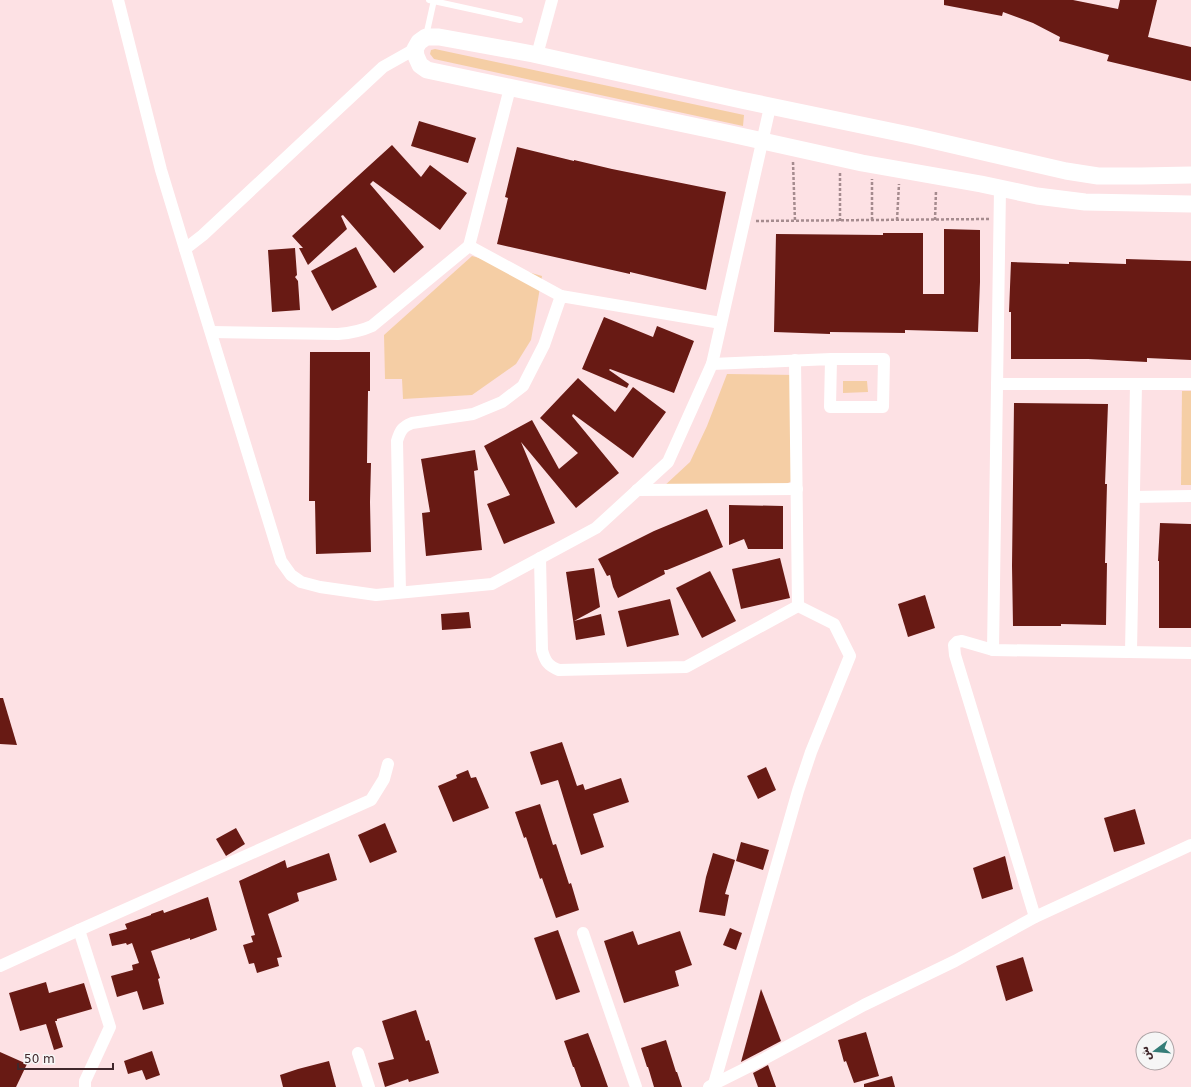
<svg xmlns="http://www.w3.org/2000/svg" width="1191" height="1087" viewBox="0 0 1191 1087" font-family="'DejaVu Sans',Cairo,sans-serif">
<style>
.green{fill:#f5cea5}
.building{fill:#681a14}
.lines{fill:none;stroke-linecap:round;stroke-linejoin:round}
.path{stroke:#a58b8e;stroke-width:2.5;stroke-dasharray:3 2;stroke-linecap:butt}
.lane{stroke:#fff;stroke-width:6}
.street{stroke:#fff;stroke-width:12}
.secondary{stroke:#fff;stroke-width:17}
</style>
<rect width="100%" height="100%" fill="#fde1e4"/>
<!-- green -->
<g class="green">
<path d="M 435,49 L 744,115 L 743,126 L 434,59 L 430,54 L 431,50 Z"/>
<path d="M 472,256 L 542,276 L 531,340 L 516,364 L 472,395 L 403,399 L 402,379 L 385,379 L 384,335 Z"/>
<path d="M 727,374 L 796,375 L 796,479 L 786,484 L 663,487 L 690,462 L 707,426 Z"/>
<path d="M 843,381 L 867,381 L 868,392 L 843,393 Z"/>
<path d="M 1182,391 L 1191,391 L 1191,485 L 1181,485 Z"/>
</g>
<!-- building -->
<g class="building">
<path d="M 944,0 L 1073,0 L 1118,9 L 1120,0 L 1157,0 L 1148,37 L 1191,47 L 1191,81 L 1107,61 L 1109,55 L 1059,41 L 1060,37 L 1033,23 L 1003,12 L 1002,16 L 944,5 Z"/>
<path d="M 419,121 L 476,138 L 468,163 L 411,146 Z"/>
<path d="M 392,145 L 421,177 L 430,165 L 467,193 L 440,230 L 373,181 L 370,184 L 424,247 L 394,273 L 343,215 L 341,216 L 347,229 L 308,265 L 299,248 L 303,248 L 292,236 Z"/>
<path d="M 517,147 L 574,161 L 574,160 L 612,169 L 726,192 L 706,290 L 630,272 L 630,274 L 497,244 L 508,198 L 505,197 Z"/>
<path d="M 944,229 L 980,230 L 980,282 L 978,332 L 905,330 L 905,333 L 830,332 L 830,334 L 774,332 L 776,234 L 883,235 L 883,233 L 923,233 L 923,294 L 944,294 Z"/>
<path d="M 356,247 L 377,287 L 332,311 L 311,271 Z"/>
<path d="M 295,248 L 297,275 L 295,277 L 298,281 L 300,310 L 272,312 L 268,250 Z"/>
<path d="M 1126,259 L 1191,261 L 1191,360 L 1147,358 L 1147,362 L 1088,359 L 1011,359 L 1011,312 L 1009,312 L 1011,262 L 1069,264 L 1069,262 L 1126,264 Z"/>
<path d="M 604,317 L 653,337 L 657,326 L 694,341 L 674,393 L 610,369 L 609,370 L 629,384 L 627,388 L 582,369 Z"/>
<path d="M 310,352 L 370,352 L 370,391 L 368,391 L 367,463 L 371,463 L 370,502 L 371,552 L 316,554 L 315,501 L 309,501 Z"/>
<path d="M 578,378 L 615,412 L 633,387 L 666,412 L 633,458 L 573,414 L 572,416 L 619,473 L 576,508 L 521,442 L 555,523 L 504,544 L 487,504 L 510,495 L 484,446 L 532,420 L 559,469 L 578,453 L 540,418 Z"/>
<path d="M 1014,403 L 1108,404 L 1105,484 L 1107,484 L 1105,563 L 1107,563 L 1106,625 L 1061,624 L 1061,626 L 1013,626 L 1012,566 Z"/>
<path d="M 475,450 L 478,470 L 474,471 L 482,550 L 426,556 L 422,513 L 430,512 L 421,459 Z"/>
<path d="M 729,505 L 783,506 L 783,549 L 748,549 L 744,539 L 729,545 Z"/>
<path d="M 707,509 L 723,547 L 667,570 L 664,570 L 665,574 L 618,598 L 613,587 L 610,575 L 607,576 L 598,559 L 654,531 Z"/>
<path d="M 1160,523 L 1191,524 L 1191,628 L 1159,628 L 1159,561 L 1158,561 Z"/>
<path d="M 780,558 L 790,598 L 741,609 L 732,569 Z"/>
<path d="M 594,568 L 600,607 L 574,621 L 601,614 L 605,635 L 576,640 L 566,572 Z"/>
<path d="M 710,571 L 736,621 L 702,638 L 676,588 Z"/>
<path d="M 925,595 L 935,628 L 908,637 L 898,604 Z"/>
<path d="M 670,599 L 679,635 L 627,647 L 618,611 Z"/>
<path d="M 469,612 L 471,628 L 442,630 L 441,614 Z"/>
<path d="M 0,698 L 3,698 L 17,745 L 0,744 Z"/>
<path d="M 562,742 L 577,786 L 583,784 L 585,790 L 621,778 L 629,802 L 593,814 L 604,847 L 581,855 L 558,780 L 541,785 L 530,752 Z"/>
<path d="M 766,767 L 776,790 L 758,799 L 747,776 Z"/>
<path d="M 468,770 L 471,778 L 476,777 L 489,808 L 453,822 L 438,786 L 457,778 L 456,775 Z"/>
<path d="M 540,804 L 553,845 L 556,844 L 569,884 L 571,883 L 579,910 L 556,918 L 542,878 L 540,879 L 526,837 L 524,838 L 515,812 Z"/>
<path d="M 1135,809 L 1145,844 L 1114,852 L 1104,818 Z"/>
<path d="M 385,823 L 397,852 L 370,863 L 358,835 Z"/>
<path d="M 236,828 L 245,844 L 226,856 L 216,839 Z"/>
<path d="M 741,842 L 769,850 L 763,870 L 736,861 Z"/>
<path d="M 329,853 L 337,880 L 297,893 L 299,901 L 268,914 L 282,957 L 277,958 L 279,966 L 257,973 L 254,963 L 249,964 L 243,945 L 253,942 L 251,936 L 255,935 L 239,881 L 285,860 L 287,868 Z"/>
<path d="M 713,853 L 735,860 L 725,894 L 729,895 L 725,916 L 699,912 L 706,877 Z"/>
<path d="M 1005,856 L 1013,889 L 982,899 L 973,868 Z"/>
<path d="M 208,897 L 217,930 L 190,940 L 190,938 L 151,951 L 160,978 L 158,979 L 164,1004 L 143,1010 L 137,991 L 117,997 L 111,976 L 133,970 L 132,965 L 139,963 L 132,943 L 127,945 L 126,943 L 112,946 L 109,934 L 127,929 L 125,924 L 151,915 L 151,914 L 163,910 L 164,913 Z"/>
<path d="M 730,928 L 742,933 L 736,950 L 723,945 Z"/>
<path d="M 558,930 L 580,992 L 556,1000 L 534,938 Z"/>
<path d="M 633,931 L 638,945 L 680,931 L 692,965 L 675,971 L 679,986 L 624,1003 L 604,941 Z"/>
<path d="M 1023,957 L 1033,991 L 1006,1001 L 996,966 Z"/>
<path d="M 46,982 L 49,993 L 84,983 L 92,1009 L 57,1019 L 57,1021 L 55,1021 L 63,1047 L 54,1050 L 46,1024 L 20,1031 L 9,993 Z"/>
<path d="M 761,989 L 781,1041 L 741,1062 Z"/>
<path d="M 416,1010 L 426,1041 L 429,1040 L 439,1073 L 409,1082 L 408,1079 L 385,1087 L 378,1063 L 394,1059 L 382,1021 Z"/>
<path d="M 866,1032 L 879,1076 L 854,1083 L 846,1061 L 844,1062 L 838,1040 Z"/>
<path d="M 588,1033 L 599,1062 L 608,1087 L 581,1087 L 574,1067 L 573,1067 L 564,1041 Z"/>
<path d="M 666,1040 L 676,1072 L 677,1072 L 682,1087 L 654,1087 L 648,1067 L 647,1067 L 641,1048 Z"/>
<path d="M 152,1051 L 160,1075 L 146,1080 L 142,1070 L 128,1074 L 124,1061 Z"/>
<path d="M 0,1052 L 27,1064 L 16,1087 L 0,1087 Z"/>
<path d="M 329,1061 L 336,1087 L 283,1087 L 280,1075 L 298,1069 Z"/>
<path d="M 768,1065 L 776,1087 L 758,1087 L 753,1073 Z"/>
<path d="M 892,1076 L 895,1087 L 864,1087 L 864,1084 Z"/>
</g>
<g class="lines">
<!-- path -->
<g class="path">
<path d="M 793,162 L 795,221"/>
<path d="M 840,173 L 840,221"/>
<path d="M 872,220 L 872,179"/>
<path d="M 897,220 L 899,184"/>
<path d="M 935,220 L 936,191"/>
<path d="M 756,221 L 989,219"/>
</g>
<!-- lane -->
<g class="lane">
<path d="M 429,0 L 520,20"/>
<path d="M 426,36 L 434,0"/>
</g>
<!-- street -->
<g class="street">
<path d="M 118,0 L 161,170 L 185,249 L 203,235 L 383,67 L 415,49"/>
<path d="M 537,55 L 552,0"/>
<path d="M 1000,189 L 993,650 L 1191,653"/>
<path d="M 469,246 L 510,88"/>
<path d="M 185,249 L 281,561 L 291,575 L 301,582 L 320,587 L 376,595 L 492,584 L 596,528 L 668,462 L 712,364 L 770,107"/>
<path d="M 211,332 L 338,334 C 351,333 361,331 372,326 L 469,246 L 561,296"/>
<path d="M 795,360 L 798,606"/>
<path d="M 712,364 L 831,359 L 884,359 L 883,407 L 830,407 L 831,359"/>
<path d="M 997,384 L 1191,384"/>
<path d="M 637,490 L 797,489"/>
<path d="M 1134,497 L 1191,496"/>
<path d="M 540,558 L 542,650 C 545,661 548,666 559,670 L 686,667 L 798,606 L 834,624 L 850,656 L 811,752 L 798,791 L 714,1084 L 709,1087"/>
<path d="M 400,592 L 397,441 C 400,431 402,427 412,423 L 473,414 L 502,402 L 523,386 L 544,345 L 561,296 L 721,323"/>
<path d="M 993,650 L 962,641 L 957,642 L 954,645 L 955,655 L 1035,917"/>
<path d="M 1131,652 L 1136,384"/>
<path d="M 79,930 L 110,1027 L 85,1081 L 85,1087"/>
<path d="M 583,933 L 636,1087"/>
<path d="M 0,966 L 79,930 L 371,800 L 384,779 L 388,764"/>
<path d="M 358,1053 L 369,1087"/>
<path d="M 713,1087 L 714,1084 L 764,1059 L 864,1005 L 955,961 L 1035,917 L 1191,845"/>
</g>
<!-- secondary -->
<path class="secondary" d="M 1191,175 L 1141,176 L 1098,176 L 1066,171 L 914,136 L 741,100 L 533,54 L 439,37 L 426,37 L 419,42 L 415,49 L 416,56 L 420,65 L 427,70 L 722,132 L 862,163 L 981,184 L 1037,196 L 1085,202 L 1191,204"/>
</g>
<!-- north arrow -->
<g transform="translate(1155 1051) rotate(254)"><circle r="19" fill="#f6f6f6" stroke="#ada3a5"/>
<path d="M0-3L7 15L0 10L-7 15Z" fill="#357d78"/>
<text y="-6" font-size="11" font-weight="bold" text-anchor="middle" fill="#40272b">ش</text>
</g>
<!-- scale -->
<path d="M18 1063v6h95v-6" fill="none" stroke="#40272b" stroke-width="2"/>
<text x="24" y="1063" font-size="12" fill="#40272b" stroke="#f6f6f6" stroke-width="3" paint-order="stroke">50 m</text>
</svg>
